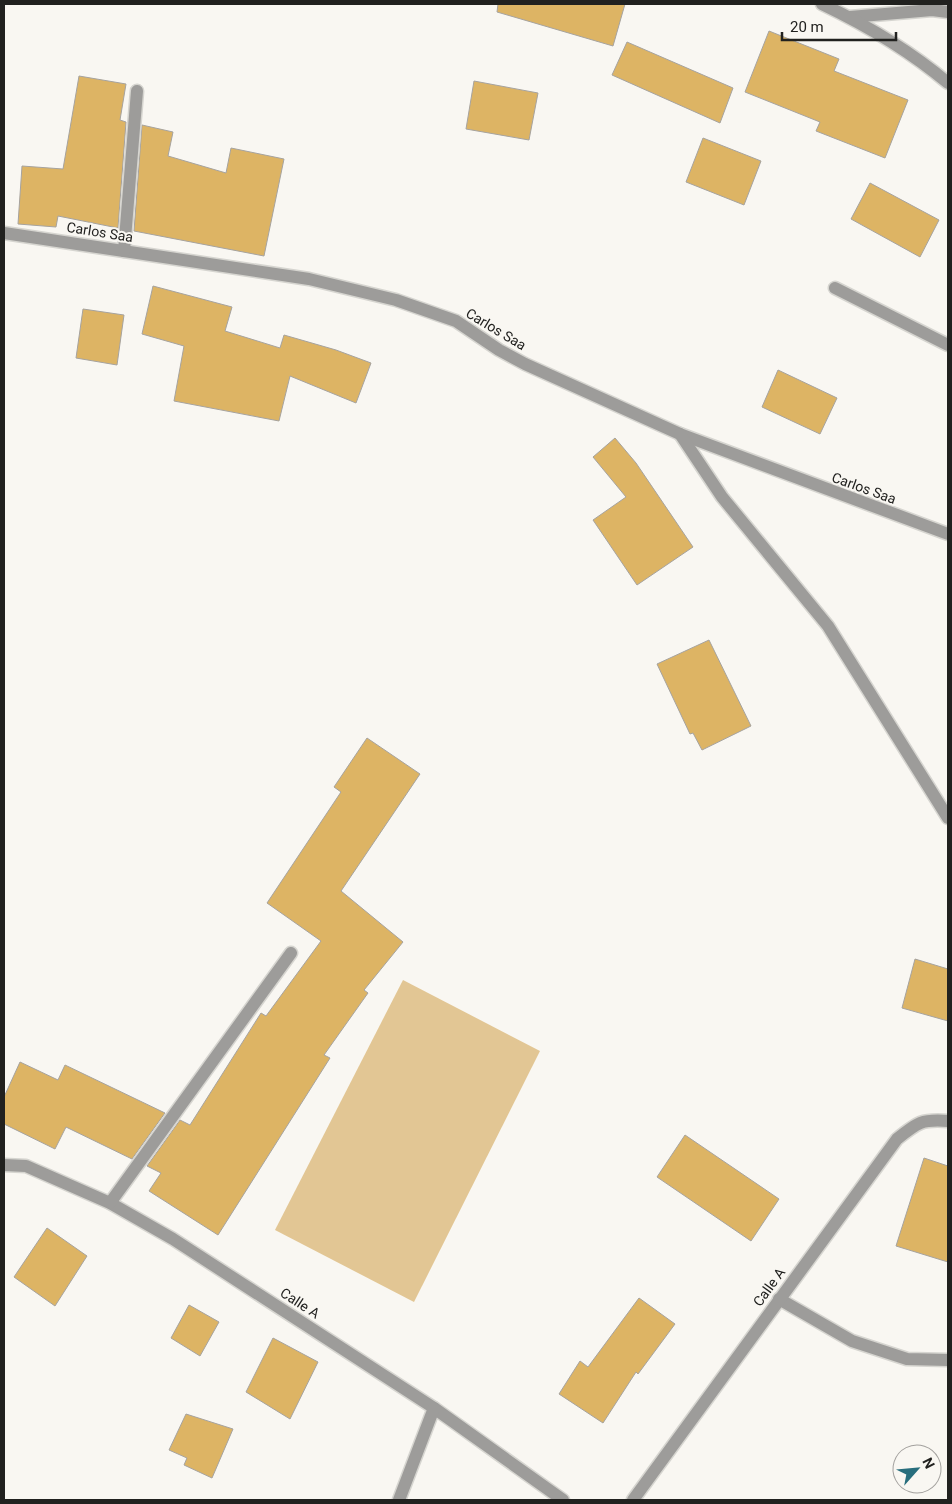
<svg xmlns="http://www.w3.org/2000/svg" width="952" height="1504" viewBox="0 0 952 1504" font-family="Roboto,sans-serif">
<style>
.green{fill:#e2c694}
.building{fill:#ddb464;stroke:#a6a39f}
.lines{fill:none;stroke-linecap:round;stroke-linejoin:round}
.lane-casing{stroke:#d6d5d0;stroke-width:15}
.street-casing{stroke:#d6d5d0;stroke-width:15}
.lane{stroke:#9d9c9a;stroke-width:12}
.street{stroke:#9d9c9a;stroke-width:12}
.labels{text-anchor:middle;stroke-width:4;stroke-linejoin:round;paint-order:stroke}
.street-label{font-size:14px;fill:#21211f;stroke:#f9f7f2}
</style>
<rect width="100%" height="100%" fill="#f9f7f2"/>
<!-- green -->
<path class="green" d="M 403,980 L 540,1051 L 414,1302 L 275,1230 Z"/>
<!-- building -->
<g class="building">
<path d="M 498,4 L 625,4 L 613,46 L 497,12 Z"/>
<path d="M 769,31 L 839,59 L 834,71 L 908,100 L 885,158 L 816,131 L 820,122 L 745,92 Z"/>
<path d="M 627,42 L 733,88 L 720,123 L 612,75 Z"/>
<path d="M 79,76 L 126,84 L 120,120 L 126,122 L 118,228 L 58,216 L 56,227 L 18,224 L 22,166 L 63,169 Z"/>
<path d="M 474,81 L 538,93 L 529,140 L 466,129 Z"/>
<path d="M 142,125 L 173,132 L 168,156 L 226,173 L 231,148 L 284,159 L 264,256 L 134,231 Z"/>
<path d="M 703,138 L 761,161 L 744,205 L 686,182 Z"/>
<path d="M 870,183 L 939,220 L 920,257 L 851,219 Z"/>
<path d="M 153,286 L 232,307 L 225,331 L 280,348 L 284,335 L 336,350 L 371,363 L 356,403 L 290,376 L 279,421 L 174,401 L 184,346 L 142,334 Z"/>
<path d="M 83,309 L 124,315 L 117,365 L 76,358 Z"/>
<path d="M 778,370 L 837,398 L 820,434 L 762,407 Z"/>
<path d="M 615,438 L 636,463 L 693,547 L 637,585 L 593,520 L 626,497 L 593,457 Z"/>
<path d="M 709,640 L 751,726 L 702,750 L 693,733 L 690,734 L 657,664 Z"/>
<path d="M 367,738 L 420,774 L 341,891 L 403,942 L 364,990 L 368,993 L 324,1055 L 330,1058 L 218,1235 L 149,1191 L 161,1173 L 147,1166 L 180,1120 L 190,1125 L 261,1013 L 266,1016 L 321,941 L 267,903 L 341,792 L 334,787 Z"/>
<path d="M 915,959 L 948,969 L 948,1021 L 902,1008 Z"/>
<path d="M 20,1062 L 58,1080 L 65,1065 L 165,1113 L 132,1159 L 66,1127 L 55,1149 L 4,1124 L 4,1097 Z"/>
<path d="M 685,1135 L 779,1199 L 751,1241 L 657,1177 Z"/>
<path d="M 924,1158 L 948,1166 L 948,1262 L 896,1246 Z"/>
<path d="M 47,1228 L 87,1256 L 55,1306 L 14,1277 Z"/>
<path d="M 639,1298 L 675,1324 L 638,1374 L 636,1372 L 603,1423 L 559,1394 L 580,1361 L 588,1367 Z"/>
<path d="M 189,1305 L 219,1322 L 200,1356 L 171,1338 Z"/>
<path d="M 273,1338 L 318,1362 L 290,1419 L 246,1392 Z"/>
<path d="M 186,1414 L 233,1429 L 212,1478 L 184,1465 L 187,1458 L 169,1450 Z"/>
</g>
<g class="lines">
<defs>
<g id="lane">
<path d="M 850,17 L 932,10 L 948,12"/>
<path d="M 835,288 L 948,345"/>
<path d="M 779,1299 L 852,1341 L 907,1359 L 948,1360"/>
</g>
<g id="street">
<path d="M 822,4 C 866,25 910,51 948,83"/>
<path d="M 4,233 L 309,279 L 396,300 L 456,321 L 499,350 L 525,364 L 680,434 L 948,534"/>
<path d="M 124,251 L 137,91"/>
<path d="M 680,434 L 722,497 L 828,626 L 948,818"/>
<path d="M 4,1165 L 26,1166 L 110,1203 L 173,1239 L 434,1408 L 563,1500"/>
<path d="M 110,1203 L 291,953"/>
<path d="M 399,1500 L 434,1408"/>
<path d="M 633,1500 L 897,1139 C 918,1122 922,1119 948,1121"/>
</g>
</defs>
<!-- lane casing -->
<use href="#lane" class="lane-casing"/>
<!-- street casing -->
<use href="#street" class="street-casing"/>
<!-- lane -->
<use href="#lane" class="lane"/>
<!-- street -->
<use href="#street" class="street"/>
</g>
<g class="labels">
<!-- street labels -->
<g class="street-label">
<text transform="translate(100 232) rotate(9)" y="5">Carlos Saa</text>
<text transform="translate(496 329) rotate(31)" y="5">Carlos Saa</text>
<text transform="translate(864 488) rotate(20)" y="5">Carlos Saa</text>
<text transform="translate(769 1287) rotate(-54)" y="5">Calle A</text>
<text transform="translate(300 1303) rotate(33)" y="5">Calle A</text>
</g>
</g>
<!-- border -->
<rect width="952" height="1504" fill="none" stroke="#21211f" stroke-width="10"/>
<!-- north arrow -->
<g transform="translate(917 1469) rotate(63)"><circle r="24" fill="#f9f7f2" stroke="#a3a19e"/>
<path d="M0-4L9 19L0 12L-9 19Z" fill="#286e7d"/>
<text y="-8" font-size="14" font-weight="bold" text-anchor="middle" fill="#21211f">N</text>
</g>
<!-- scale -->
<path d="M782 32v8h114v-8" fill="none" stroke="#21211f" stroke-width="2.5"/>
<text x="790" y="32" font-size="15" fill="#21211f" stroke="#f9f7f2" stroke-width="4" paint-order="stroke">20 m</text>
</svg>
